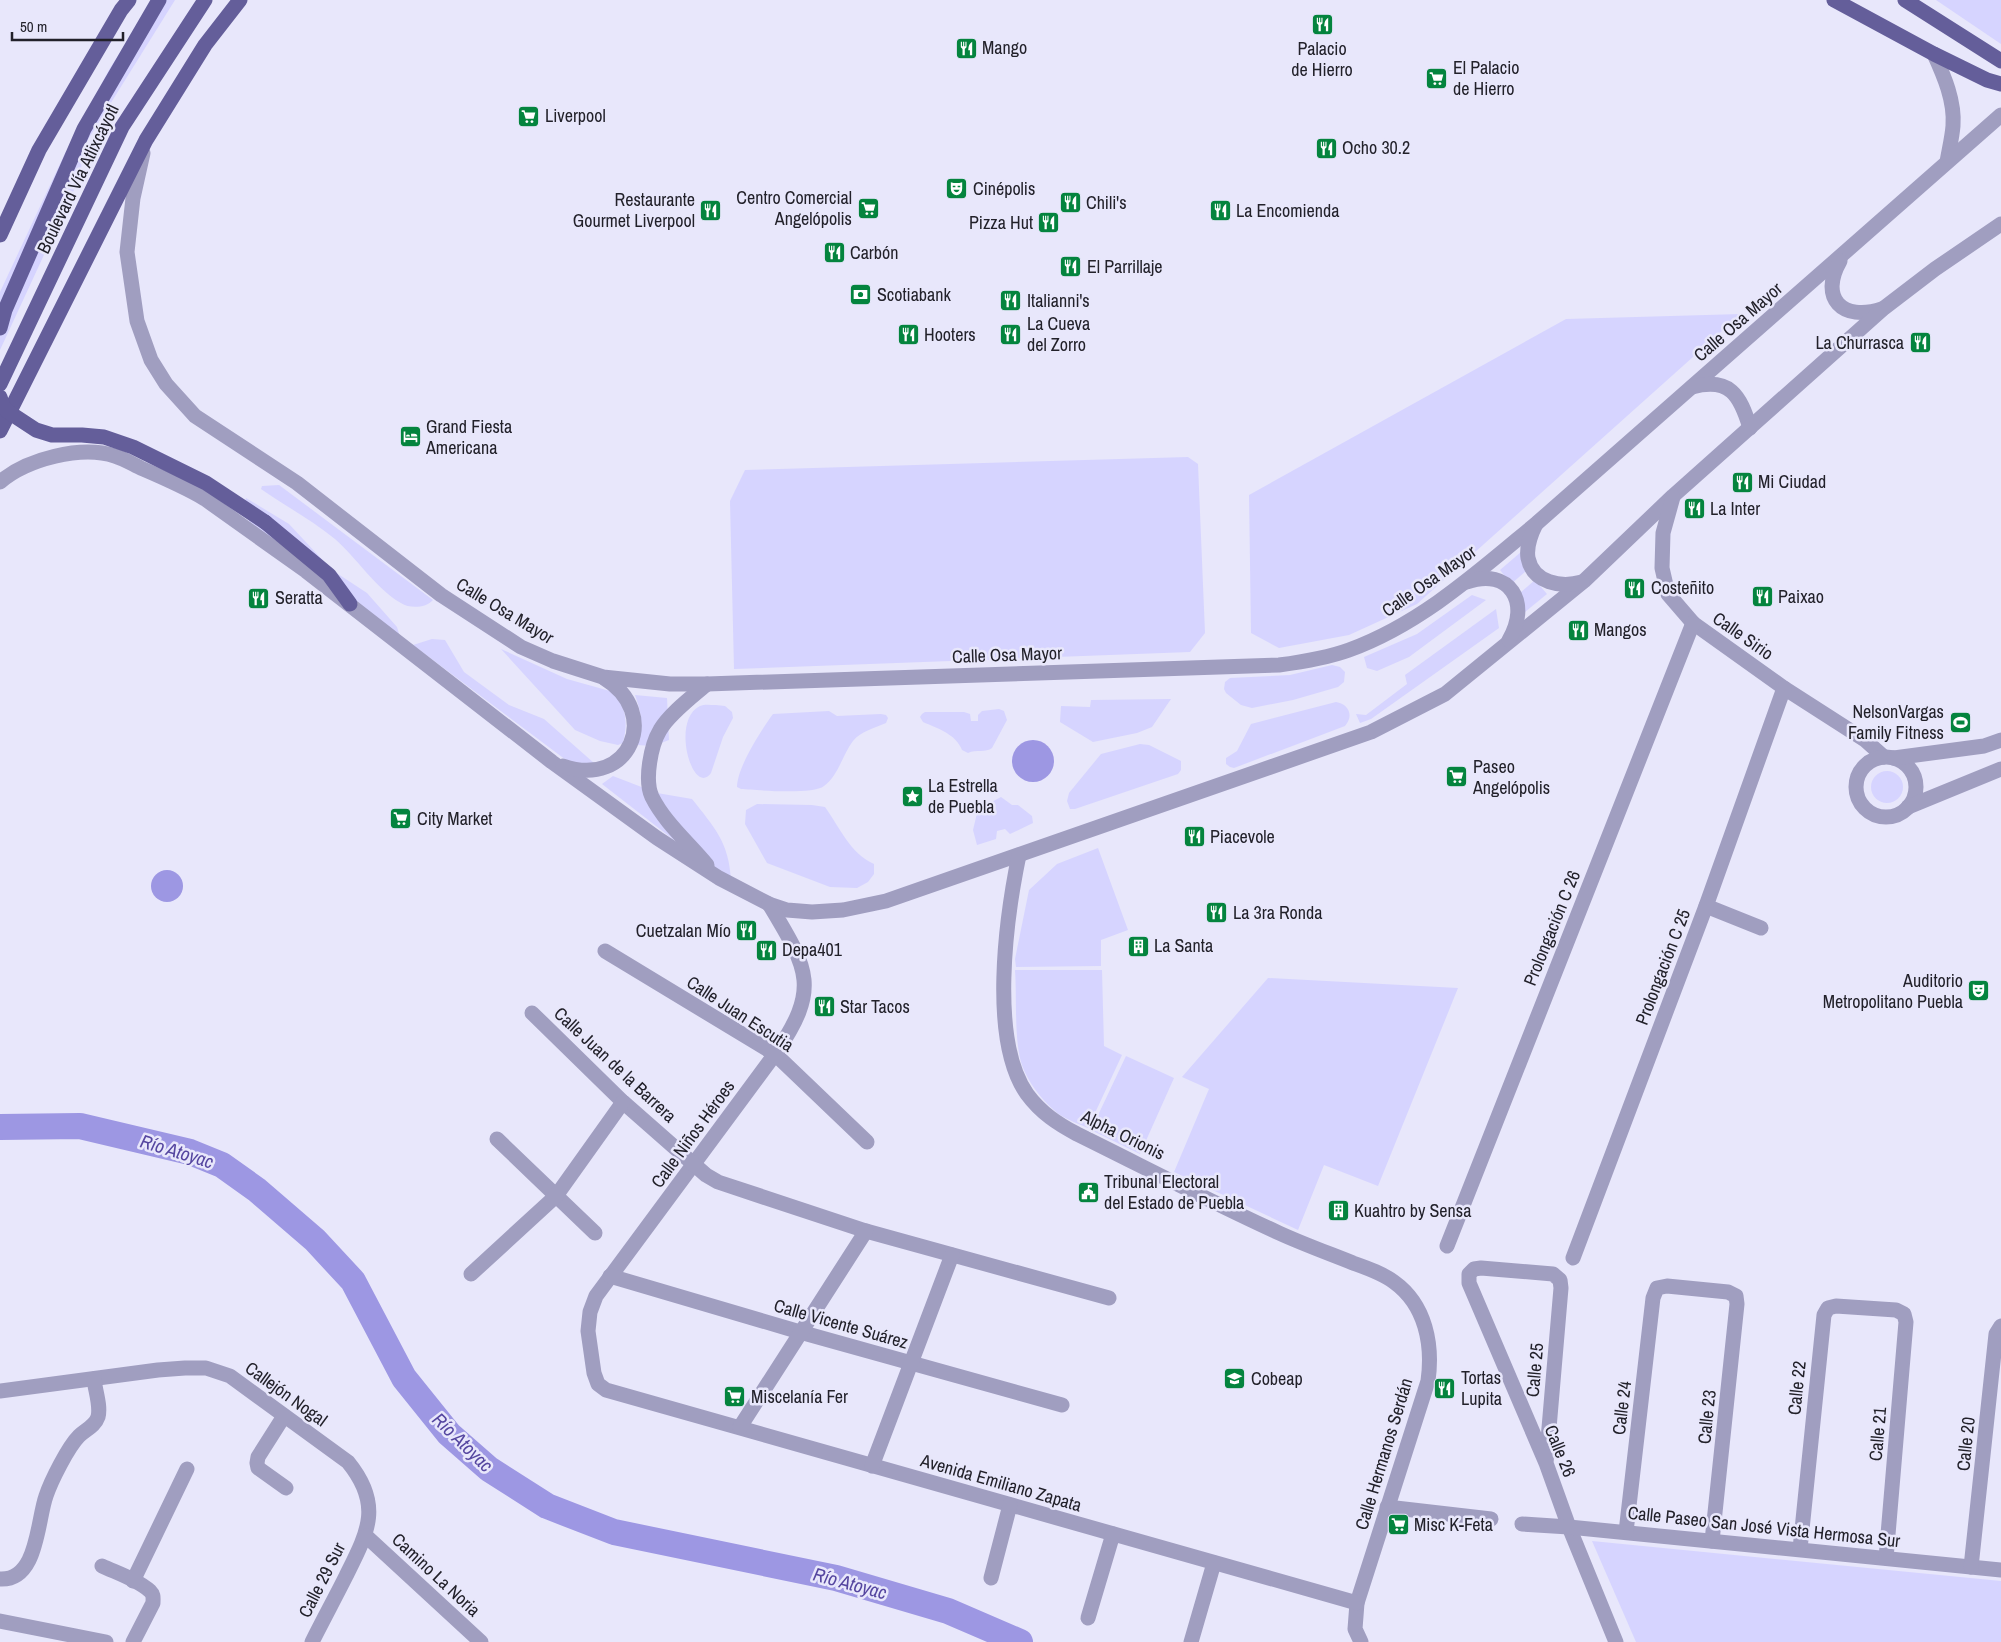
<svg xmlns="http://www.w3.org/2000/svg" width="2001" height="1642" viewBox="0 0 2001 1642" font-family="'Archivo Narrow',sans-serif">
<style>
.green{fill:#d6d4ff}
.water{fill:#9d97e3}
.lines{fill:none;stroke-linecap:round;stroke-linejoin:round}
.river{stroke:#9d97e3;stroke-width:26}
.minor{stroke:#a09ec0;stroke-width:15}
.major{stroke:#645e9a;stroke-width:15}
.major-bridge{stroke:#645e9a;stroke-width:15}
.labels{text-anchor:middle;stroke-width:5;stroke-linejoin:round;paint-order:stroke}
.poi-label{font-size:18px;fill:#22212a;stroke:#e8e7fb;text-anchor:start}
.street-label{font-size:18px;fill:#22212a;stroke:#e8e7fb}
.water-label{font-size:19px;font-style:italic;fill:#5546a0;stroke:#e8e7fb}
</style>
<rect width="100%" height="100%" fill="#e8e7fb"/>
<!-- green -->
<g class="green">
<path d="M 154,0 L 175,0 L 84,146 L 71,141 L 110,68 Z"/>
<path d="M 1936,0 L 2001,0 L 2001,44 Z"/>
<path d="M 66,151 L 83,153 L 80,177 L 0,350 L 0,292 Z"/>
<path d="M 1741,314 L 1417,604 L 1349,635 L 1279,648 L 1251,633 L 1249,495 L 1566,319 Z"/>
<path d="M 1188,457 L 1198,464 L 1205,633 L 1190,652 L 734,669 L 730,501 L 745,470 Z"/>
<path d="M 279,485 L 433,600 C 426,608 410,609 401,603 C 378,591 355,556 335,539 C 313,521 284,505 261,489 L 262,486 Z"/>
<path d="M 246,498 L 289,524 L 332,570 L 367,593 L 397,627 L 400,637 L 251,525 C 246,515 242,508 246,498 Z"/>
<path d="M 1521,552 L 1526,571 L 1511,584 L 1500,570 Z"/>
<path d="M 1535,580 L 1547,594 L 1525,612 L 1520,593 Z"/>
<path d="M 1472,595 L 1486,600 L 1409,657 L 1377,671 L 1367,668 L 1364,657 L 1417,634 Z"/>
<path d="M 1496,609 L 1499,628 L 1371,719 L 1360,723 L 1356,714 L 1366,715 L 1407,684 L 1405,675 Z"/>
<path d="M 432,639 L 445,640 L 464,672 L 509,705 L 544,719 L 594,763 L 570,763 L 413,645 Z"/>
<path d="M 501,649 L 567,679 L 617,693 C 626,713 628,722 623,743 L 618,745 L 600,741 L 575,730 Z"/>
<path d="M 1332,665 L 1340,667 L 1345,672 L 1344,682 L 1338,687 L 1293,700 L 1252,708 L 1241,705 L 1226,693 L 1224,689 L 1225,682 L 1230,678 L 1290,675 Z"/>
<path d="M 635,695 L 667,698 L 669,740 L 653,746 L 637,745 C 643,724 642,715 635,695 Z"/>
<path d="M 1171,699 L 1152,727 L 1137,733 L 1093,742 L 1060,722 L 1061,706 L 1090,707 L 1091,700 Z"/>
<path d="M 1336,702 C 1349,704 1354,716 1345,726 L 1234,768 L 1230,767 L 1226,764 L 1226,758 L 1237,751 L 1251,724 Z"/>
<path d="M 716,705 L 725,706 L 732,712 L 733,718 L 723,737 L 711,773 C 693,798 670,720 700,706 C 704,704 711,705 716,705 Z"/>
<path d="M 999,709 L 1004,711 L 1007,720 L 992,748 C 986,753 976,749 968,753 L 962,750 C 956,734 937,728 923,722 L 920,717 L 922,714 L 925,712 L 964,712 L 970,714 L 971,721 L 978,721 L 978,715 L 982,711 Z"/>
<path d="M 829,711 L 837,716 L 881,714 L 886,715 L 888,718 L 886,723 C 875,728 861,731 853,741 C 843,754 838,776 824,786 C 813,795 757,790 741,789 L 737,787 C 737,768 761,730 773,714 Z"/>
<path d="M 1140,744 L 1149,745 L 1181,761 L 1181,770 L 1178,774 L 1075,809 L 1070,809 L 1067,801 L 1069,793 L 1101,754 Z"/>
<circle cx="1887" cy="787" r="16"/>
<path d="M 613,776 L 657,793 L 692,799 C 714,827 729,842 731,880 L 692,854 L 602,784 Z"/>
<path d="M 1001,797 L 1012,805 L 1018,805 L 1032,816 L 1033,823 L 1010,834 L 1005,829 L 997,831 L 996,839 L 977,845 L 973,830 L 978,809 Z"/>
<path d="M 757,804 L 812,805 L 825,807 C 840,828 850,853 874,864 L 874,874 L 868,882 L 857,888 L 830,887 L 767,863 L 745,824 L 746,810 Z"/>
<path d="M 1098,848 L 1128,930 L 1101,940 L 1101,966 L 1016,967 L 1015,959 L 1029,890 L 1057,864 Z"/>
<path d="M 1015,970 L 1102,970 L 1104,1046 L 1122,1055 L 1088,1128 C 1079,1124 1068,1120 1060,1115 C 1044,1103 1027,1082 1021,1062 C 1014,1036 1017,998 1015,970 Z"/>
<path d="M 1268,978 L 1458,988 L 1378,1186 L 1324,1165 L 1298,1230 L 1174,1172 L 1209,1089 L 1182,1077 Z"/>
<path d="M 1126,1056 L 1174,1078 L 1140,1154 L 1091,1130 Z"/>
<path d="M 1592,1541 L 2001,1581 L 2001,1642 L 1636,1642 Z"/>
</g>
<!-- water -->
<g class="water">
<circle cx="1033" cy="761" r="21"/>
<circle cx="167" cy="886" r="16"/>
</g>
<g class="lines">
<!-- river -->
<path class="river" d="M 0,1127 L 80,1126 L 190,1152 L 222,1165 L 257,1190 L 315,1240 L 353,1281 L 404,1378 L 449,1434 L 489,1469 L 547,1506 L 614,1532 L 836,1578 L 948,1611 L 1020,1642"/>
<!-- minor -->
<g class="minor">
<path d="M 1934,54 C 1944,76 1955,101 1953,126 C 1952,138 1949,150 1947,162"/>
<path d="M 143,153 L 133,198 L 127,252 L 137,321 L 151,360 L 166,384 L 195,416 L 297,483 L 441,595 L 521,647 L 553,661 L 603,677 L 670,684 L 707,684 L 1279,665 C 1302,662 1327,658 1349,650 C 1421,624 1479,571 1537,523 L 2001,115"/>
<path d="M 1840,261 C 1819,298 1842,322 1882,309"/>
<path d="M 1692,387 C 1730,377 1740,395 1750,428"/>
<path d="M 0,482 C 27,459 81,445 115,456 C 125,459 134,465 143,469 C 164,478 185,487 205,499 L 306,571 L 552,762 L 657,838 L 719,878 L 769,904 L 787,910 L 812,912 L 843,910 L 886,901 L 1371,732 L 1445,694 L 1584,581 L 1673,496 L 1884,308 L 1935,269 L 2001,224"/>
<path d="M 1673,497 L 1663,533 L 1662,568 L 1668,594 L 1693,623 L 1784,688 L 1865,740 L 1884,757"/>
<path d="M 1536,524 C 1531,534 1526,546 1528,558 C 1533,583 1561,588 1582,582"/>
<path d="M 1467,582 C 1510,567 1531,603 1509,640"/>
<path d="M 707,684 C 693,696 669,714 660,730 C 651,745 644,780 652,797 C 665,823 689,843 707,865"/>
<circle cx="1886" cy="787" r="30"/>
<path d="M 1894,758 L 1984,746 L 2001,740"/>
<path d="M 563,766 C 630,789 662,713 604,678"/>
<path d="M 1908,807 L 2001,769"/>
<path d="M 1019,855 C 1006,918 989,1040 1027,1094 C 1041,1113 1058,1124 1077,1134 C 1144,1167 1211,1202 1279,1233 C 1303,1244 1328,1253 1353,1263 C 1367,1268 1382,1273 1394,1282 C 1426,1305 1433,1345 1428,1381 L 1357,1603 L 1355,1629 L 1361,1642"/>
<path d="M 769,904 C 808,969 821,988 775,1054 L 596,1296 L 590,1312 L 588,1331 L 594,1373 L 598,1384 L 606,1390 L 1357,1603"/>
<path d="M 1706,906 L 1761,928"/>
<path d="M 605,951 L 775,1054 L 867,1142"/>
<path d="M 532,1013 L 623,1102 L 706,1175 L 718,1182 L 866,1231 L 1109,1298"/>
<path d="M 497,1139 L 595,1233"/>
<path d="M 1447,1246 L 1693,623"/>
<path d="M 1573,1258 L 1706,906 L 1784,688"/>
<path d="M 471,1274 L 556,1196 L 623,1102"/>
<path d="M 610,1276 L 800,1332 L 1062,1405"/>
<path d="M 0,1391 L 158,1370 L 185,1368 L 206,1368 L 230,1376 L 348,1462 C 383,1505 368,1532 346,1576 C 335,1598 323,1620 312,1642"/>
<path d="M 284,1416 L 258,1457 L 257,1463 L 258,1468 L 286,1488"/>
<path d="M 740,1427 L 866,1231"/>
<path d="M 1546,1463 L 1561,1288 L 1560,1280 L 1553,1274 L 1481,1268 L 1474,1269 L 1469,1274 L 1469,1283 L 1546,1463 L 1569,1527 L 1616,1642"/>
<path d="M 872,1466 L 952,1255"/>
<path d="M 1387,1507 L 1491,1519"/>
<path d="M 1522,1524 L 1569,1527 L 2001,1570"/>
<path d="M 1626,1532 L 1653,1298 L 1657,1288 L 1667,1286 L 1728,1292 L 1736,1296 L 1737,1304 L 1712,1541"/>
<path d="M 366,1536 L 481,1642"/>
<path d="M 1800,1549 L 1824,1315 L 1828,1308 L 1836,1306 L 1896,1310 L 1904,1314 L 1906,1322 L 1886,1558"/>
<path d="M 102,1566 C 117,1573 138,1580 150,1591 C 154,1595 153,1598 153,1603 L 133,1642"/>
<path d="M 1971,1567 L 1996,1334 L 2001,1326"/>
<path d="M 991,1578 L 1010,1505"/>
<path d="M 0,1579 C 38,1581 37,1521 46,1496 C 51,1481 68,1447 79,1436 C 85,1430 95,1426 98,1417 C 101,1406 95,1390 94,1379"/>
<path d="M 133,1581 L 187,1469"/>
<path d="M 1088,1618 L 1113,1534"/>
<path d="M 0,1621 L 106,1642"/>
<path d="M 1191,1642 L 1214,1563"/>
</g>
<!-- major -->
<g class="major">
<path d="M 1834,0 L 1934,54 L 1987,80 L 2001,84"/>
<path d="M 1905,0 L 2001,61"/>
<path d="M 0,235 L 39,150 L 121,10 L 129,0"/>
<path d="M 0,328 L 5,310 L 84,129 L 159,0"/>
<path d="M 0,384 L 122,127 L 205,0"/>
<path d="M 0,431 L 146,140 L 205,45 L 240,0"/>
<path d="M 265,522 L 329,575 L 350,604"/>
</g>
<!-- major-bridge -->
<path class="major-bridge" d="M 0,397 L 3,406 L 7,411 L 36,430 L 52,435 L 82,435 L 104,437 L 133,447 L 206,483 L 265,522"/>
</g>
<!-- icons -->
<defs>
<symbol id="restaurant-square" viewBox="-11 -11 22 22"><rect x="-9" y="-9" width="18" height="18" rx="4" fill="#04843e" stroke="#e8e7fb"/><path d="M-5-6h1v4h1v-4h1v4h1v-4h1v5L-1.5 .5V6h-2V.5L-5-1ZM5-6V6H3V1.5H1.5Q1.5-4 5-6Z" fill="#fff"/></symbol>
<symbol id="supermarket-square" viewBox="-11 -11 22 22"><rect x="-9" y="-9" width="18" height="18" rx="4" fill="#04843e" stroke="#e8e7fb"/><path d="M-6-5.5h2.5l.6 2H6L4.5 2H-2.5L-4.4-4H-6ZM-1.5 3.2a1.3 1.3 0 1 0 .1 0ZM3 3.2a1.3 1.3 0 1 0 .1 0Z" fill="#fff"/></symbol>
<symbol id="theatre-square" viewBox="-11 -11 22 22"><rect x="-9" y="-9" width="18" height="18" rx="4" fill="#04843e" stroke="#e8e7fb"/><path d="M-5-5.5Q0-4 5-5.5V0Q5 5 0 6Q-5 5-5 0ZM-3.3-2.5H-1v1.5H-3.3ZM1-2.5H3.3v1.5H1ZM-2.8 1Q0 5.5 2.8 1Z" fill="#fff"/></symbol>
<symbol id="bank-square" viewBox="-11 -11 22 22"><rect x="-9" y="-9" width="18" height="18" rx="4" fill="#04843e" stroke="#e8e7fb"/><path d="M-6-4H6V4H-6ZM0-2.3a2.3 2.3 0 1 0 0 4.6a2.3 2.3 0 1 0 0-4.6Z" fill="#fff"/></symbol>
<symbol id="hotel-square" viewBox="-11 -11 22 22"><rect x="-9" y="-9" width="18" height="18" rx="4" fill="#04843e" stroke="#e8e7fb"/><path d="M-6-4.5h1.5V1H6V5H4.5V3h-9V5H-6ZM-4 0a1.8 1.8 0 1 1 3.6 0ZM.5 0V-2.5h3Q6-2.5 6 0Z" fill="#fff"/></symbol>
<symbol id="stadium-square" viewBox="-11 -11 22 22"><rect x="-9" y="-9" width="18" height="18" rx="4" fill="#04843e" stroke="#e8e7fb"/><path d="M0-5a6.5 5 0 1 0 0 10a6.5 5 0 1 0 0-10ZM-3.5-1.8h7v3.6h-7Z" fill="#fff"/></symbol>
<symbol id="sight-square" viewBox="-11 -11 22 22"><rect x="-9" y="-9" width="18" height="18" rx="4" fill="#04843e" stroke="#e8e7fb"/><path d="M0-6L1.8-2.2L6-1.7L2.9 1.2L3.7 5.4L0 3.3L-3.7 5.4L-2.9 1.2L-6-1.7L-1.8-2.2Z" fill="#fff"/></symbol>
<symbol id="building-square" viewBox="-11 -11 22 22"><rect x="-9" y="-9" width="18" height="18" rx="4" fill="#04843e" stroke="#e8e7fb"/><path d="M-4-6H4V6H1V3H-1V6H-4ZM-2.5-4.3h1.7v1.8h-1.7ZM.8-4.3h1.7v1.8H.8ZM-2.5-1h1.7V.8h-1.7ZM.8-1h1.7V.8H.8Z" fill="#fff"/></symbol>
<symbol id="civic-square" viewBox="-11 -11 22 22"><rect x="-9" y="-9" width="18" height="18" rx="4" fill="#04843e" stroke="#e8e7fb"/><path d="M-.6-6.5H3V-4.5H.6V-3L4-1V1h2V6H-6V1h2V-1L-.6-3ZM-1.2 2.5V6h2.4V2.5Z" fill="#fff"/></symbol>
<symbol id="school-square" viewBox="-11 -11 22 22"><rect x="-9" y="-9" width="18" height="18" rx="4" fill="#04843e" stroke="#e8e7fb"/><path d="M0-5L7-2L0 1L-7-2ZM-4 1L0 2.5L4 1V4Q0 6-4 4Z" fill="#fff"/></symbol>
</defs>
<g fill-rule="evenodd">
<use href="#restaurant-square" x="1310" y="12" width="25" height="25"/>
<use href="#restaurant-square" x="954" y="36" width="25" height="25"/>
<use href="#supermarket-square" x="1424" y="66" width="25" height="25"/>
<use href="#supermarket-square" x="516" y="104" width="25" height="25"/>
<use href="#restaurant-square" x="1314" y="136" width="25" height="25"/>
<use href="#theatre-square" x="944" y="176" width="25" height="25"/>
<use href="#restaurant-square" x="1058" y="190" width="25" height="25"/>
<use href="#supermarket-square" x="856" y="196" width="25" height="25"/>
<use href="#restaurant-square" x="698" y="198" width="25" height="25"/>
<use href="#restaurant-square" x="1208" y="198" width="25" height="25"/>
<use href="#restaurant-square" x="1036" y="210" width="25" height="25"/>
<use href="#restaurant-square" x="822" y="240" width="25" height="25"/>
<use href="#restaurant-square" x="1058" y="254" width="25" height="25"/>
<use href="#bank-square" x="848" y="282" width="25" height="25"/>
<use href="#restaurant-square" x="998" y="288" width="25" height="25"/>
<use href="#restaurant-square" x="998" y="322" width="25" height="25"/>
<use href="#restaurant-square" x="896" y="322" width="25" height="25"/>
<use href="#restaurant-square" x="1908" y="330" width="25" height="25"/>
<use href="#hotel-square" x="398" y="424" width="25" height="25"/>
<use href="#restaurant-square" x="1730" y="470" width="25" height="25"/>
<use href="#restaurant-square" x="1682" y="496" width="25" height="25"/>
<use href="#restaurant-square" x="1622" y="576" width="25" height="25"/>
<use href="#restaurant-square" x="1750" y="584" width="25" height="25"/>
<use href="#restaurant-square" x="246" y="586" width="25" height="25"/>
<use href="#restaurant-square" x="1566" y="618" width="25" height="25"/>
<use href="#stadium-square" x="1948" y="710" width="25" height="25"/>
<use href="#supermarket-square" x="1444" y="764" width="25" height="25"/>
<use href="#sight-square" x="900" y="784" width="25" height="25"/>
<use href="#supermarket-square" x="388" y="806" width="25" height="25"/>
<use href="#restaurant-square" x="1182" y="824" width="25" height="25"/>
<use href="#restaurant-square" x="1204" y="900" width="25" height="25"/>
<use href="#restaurant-square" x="734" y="918" width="25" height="25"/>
<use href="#building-square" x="1126" y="934" width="25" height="25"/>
<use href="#restaurant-square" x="754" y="938" width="25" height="25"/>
<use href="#theatre-square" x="1966" y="978" width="25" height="25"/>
<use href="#restaurant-square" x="812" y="994" width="25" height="25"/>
<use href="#civic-square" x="1076" y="1180" width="25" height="25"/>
<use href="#building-square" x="1326" y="1198" width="25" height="25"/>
<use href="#school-square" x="1222" y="1366" width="25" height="25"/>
<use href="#restaurant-square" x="1432" y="1376" width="25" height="25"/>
<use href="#supermarket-square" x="722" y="1384" width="25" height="25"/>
<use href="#supermarket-square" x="1386" y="1512" width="25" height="25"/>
</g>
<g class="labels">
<!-- poi labels -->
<g class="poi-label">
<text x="982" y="54">Mango</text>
<text x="1322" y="55" text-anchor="middle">Palacio<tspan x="1322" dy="21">de Hierro</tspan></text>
<text x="1453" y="74">El Palacio<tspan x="1453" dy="21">de Hierro</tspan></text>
<text x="545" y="122">Liverpool</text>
<text x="1342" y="154">Ocho 30.2</text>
<text x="973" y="195">Cinépolis</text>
<text x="852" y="204" text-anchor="end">Centro Comercial<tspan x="852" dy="21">Angelópolis</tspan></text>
<text x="695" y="206" text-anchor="end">Restaurante<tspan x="695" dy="21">Gourmet Liverpool</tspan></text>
<text x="1086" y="209">Chili's</text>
<text x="1236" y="217">La Encomienda</text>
<text x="1033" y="229" text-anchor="end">Pizza Hut</text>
<text x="850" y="259">Carbón</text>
<text x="1087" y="273">El Parrillaje</text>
<text x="877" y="301">Scotiabank</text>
<text x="1027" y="307">Italianni's</text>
<text x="1027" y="330">La Cueva<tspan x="1027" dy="21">del Zorro</tspan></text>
<text x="924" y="341">Hooters</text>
<text x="1904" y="349" text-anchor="end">La Churrasca</text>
<text x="426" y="433">Grand Fiesta<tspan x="426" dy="21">Americana</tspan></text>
<text x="1758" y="488">Mi Ciudad</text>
<text x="1710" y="515">La Inter</text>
<text x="1651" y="594">Costeñito</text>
<text x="1778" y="603">Paixao</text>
<text x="275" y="604">Seratta</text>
<text x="1594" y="636">Mangos</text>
<text x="1944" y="718" text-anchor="end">NelsonVargas<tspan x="1944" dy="21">Family Fitness</tspan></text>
<text x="1473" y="773">Paseo<tspan x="1473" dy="21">Angelópolis</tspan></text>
<text x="928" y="792">La Estrella<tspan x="928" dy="21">de Puebla</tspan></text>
<text x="417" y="825">City Market</text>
<text x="1210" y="843">Piacevole</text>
<text x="1233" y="919">La 3ra Ronda</text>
<text x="731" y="937" text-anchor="end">Cuetzalan Mío</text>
<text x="1154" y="952">La Santa</text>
<text x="782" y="956">Depa401</text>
<text x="1963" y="987" text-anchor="end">Auditorio<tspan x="1963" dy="21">Metropolitano Puebla</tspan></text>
<text x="840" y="1013">Star Tacos</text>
<text x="1104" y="1188">Tribunal Electoral<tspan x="1104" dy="21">del Estado de Puebla</tspan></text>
<text x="1354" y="1217">Kuahtro by Sensa</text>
<text x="1461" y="1384">Tortas<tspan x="1461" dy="21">Lupita</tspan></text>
<text x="1251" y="1385">Cobeap</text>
<text x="751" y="1403">Miscelanía Fer</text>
<text x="1414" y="1531">Misc K-Feta</text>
</g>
<!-- street labels -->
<g class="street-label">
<text transform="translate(78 179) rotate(-64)" y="6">Boulevard Vía Atlixcáyotl</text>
<text transform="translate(1738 322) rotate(-41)" y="6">Calle Osa Mayor</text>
<text transform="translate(1429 581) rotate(-35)" y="6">Calle Osa Mayor</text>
<text transform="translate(505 611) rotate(31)" y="6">Calle Osa Mayor</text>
<text transform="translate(1743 636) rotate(35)" y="6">Calle Sirio</text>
<text transform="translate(1007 655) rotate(-2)" y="6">Calle Osa Mayor</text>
<text transform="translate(1552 928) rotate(-68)" y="6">Prolongación C 26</text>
<text transform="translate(1663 967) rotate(-69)" y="6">Prolongación C 25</text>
<text transform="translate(740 1014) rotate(33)" y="6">Calle Juan Escutia</text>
<text transform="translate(615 1065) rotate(43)" y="6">Calle Juan de la Barrera</text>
<text transform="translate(693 1134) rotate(-54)" y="6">Calle Niños Héroes</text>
<text transform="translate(1123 1135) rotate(26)" y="6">Alpha Orionis</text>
<text transform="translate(841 1324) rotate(16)" y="6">Calle Vicente Suárez</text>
<text transform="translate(1535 1370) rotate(-85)" y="6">Calle 25</text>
<text transform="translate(1797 1388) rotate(-84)" y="6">Calle 22</text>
<text transform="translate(286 1394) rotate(36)" y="6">Callejón Nogal</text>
<text transform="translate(1622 1408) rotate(-83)" y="6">Calle 24</text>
<text transform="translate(1707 1417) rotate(-84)" y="6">Calle 23</text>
<text transform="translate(1878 1434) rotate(-85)" y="6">Calle 21</text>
<text transform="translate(1966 1444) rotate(-84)" y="6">Calle 20</text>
<text transform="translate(1560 1451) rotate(68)" y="6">Calle 26</text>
<text transform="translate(1384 1454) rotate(-73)" y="6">Calle Hermanos Serdán</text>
<text transform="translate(1001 1483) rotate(16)" y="6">Avenida Emiliano Zapata</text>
<text transform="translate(1764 1527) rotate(6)" y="6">Calle Paseo San José Vista Hermosa Sur</text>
<text transform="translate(436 1575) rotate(43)" y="6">Camino La Noria</text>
<text transform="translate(322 1580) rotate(-63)" y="6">Calle 29 Sur</text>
</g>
<!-- water labels -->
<g class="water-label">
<text transform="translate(177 1151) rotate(17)" y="7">Río Atoyac</text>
<text transform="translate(463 1442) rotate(44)" y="7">Río Atoyac</text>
<text transform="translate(850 1583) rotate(15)" y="7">Río Atoyac</text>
</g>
</g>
<!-- scale -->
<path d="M12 32v8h111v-8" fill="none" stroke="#22212a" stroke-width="2.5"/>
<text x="20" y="32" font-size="15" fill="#22212a" stroke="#e8e7fb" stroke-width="4" paint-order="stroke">50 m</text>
</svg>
